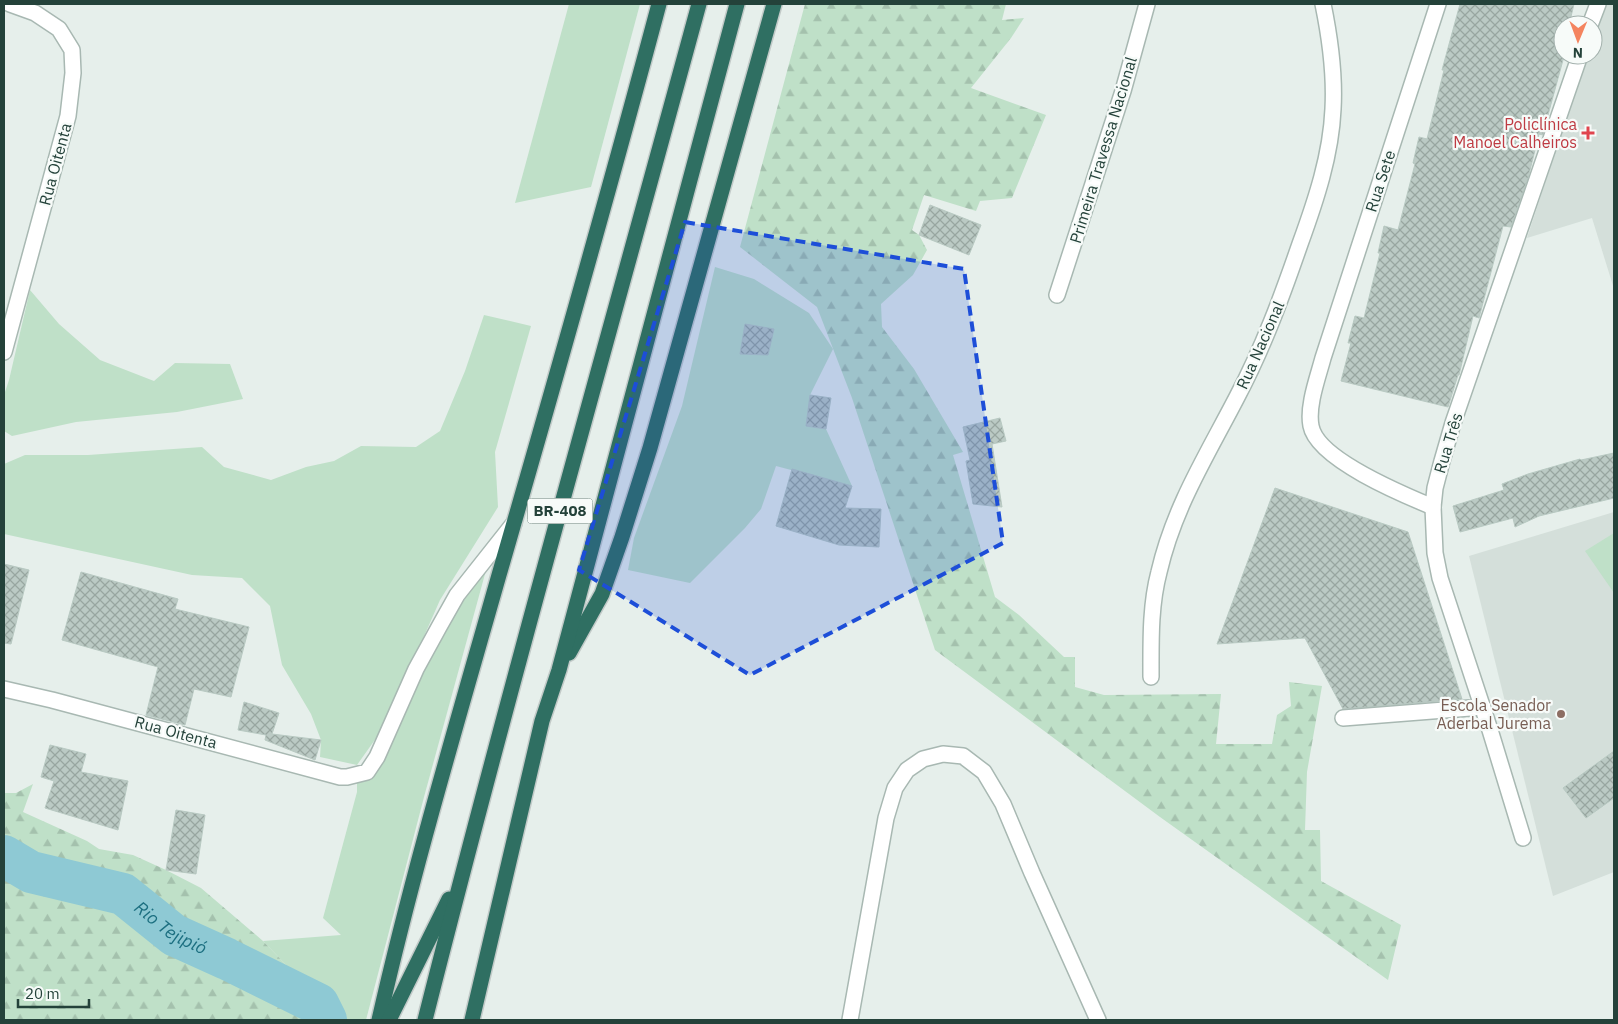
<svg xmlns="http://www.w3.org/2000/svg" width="1618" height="1024" viewBox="0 0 1618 1024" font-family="'IBM Plex Sans',sans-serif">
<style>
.built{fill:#d4dfda}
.grass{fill:#bfe0c8}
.forest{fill:url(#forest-firs)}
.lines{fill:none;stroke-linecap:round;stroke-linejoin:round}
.river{stroke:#8ec9d4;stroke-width:42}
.building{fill:url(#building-cross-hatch);stroke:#b8c9c2}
.minor-casing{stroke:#a8b8b2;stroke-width:18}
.highway-casing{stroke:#c2cac8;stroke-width:18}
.minor{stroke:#fff;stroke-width:15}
.highway{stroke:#2f6f62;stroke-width:15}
.marked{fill:#1d4ed8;fill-opacity:0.2;stroke:#1d4ed8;stroke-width:4;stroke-dasharray:10 6;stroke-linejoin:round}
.health-dot{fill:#e0444e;stroke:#f7fbf9;stroke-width:2}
.education-dot{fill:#8d6e63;stroke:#f7fbf9;stroke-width:2}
.labels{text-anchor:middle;stroke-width:4.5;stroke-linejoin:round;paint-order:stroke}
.shield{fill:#f7fbf9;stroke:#637a73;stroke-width:1}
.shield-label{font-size:15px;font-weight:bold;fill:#24423a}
.health-label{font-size:16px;fill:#be3a42;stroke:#f7fbf9;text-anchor:end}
.street-label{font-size:16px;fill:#24423a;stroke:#f7fbf9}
.education-label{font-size:16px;fill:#785e54;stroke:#f7fbf9;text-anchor:end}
.water-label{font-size:18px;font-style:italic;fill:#1c6f80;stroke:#f7fbf9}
</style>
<defs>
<pattern id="forest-firs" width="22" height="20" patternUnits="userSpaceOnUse" patternTransform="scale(1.25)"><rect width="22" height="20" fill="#bfe0c8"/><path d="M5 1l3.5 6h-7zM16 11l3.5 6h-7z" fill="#a4c1ad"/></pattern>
<pattern id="building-cross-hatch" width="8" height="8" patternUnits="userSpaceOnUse" patternTransform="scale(1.25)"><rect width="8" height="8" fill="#bbcac4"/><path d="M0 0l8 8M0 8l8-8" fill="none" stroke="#98a6a0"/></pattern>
</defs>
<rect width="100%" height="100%" fill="#e6efeb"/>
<!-- built -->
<g class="built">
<path d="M 1603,4 L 1614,4 L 1614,289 L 1592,218 L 1527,238 L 1587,55 L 1593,55 L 1593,35 Z"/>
<path d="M 1614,512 L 1614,872 L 1553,896 L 1469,556 Z"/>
</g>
<!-- grass -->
<g class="grass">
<path d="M 569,4 L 640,4 L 591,187 L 515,203 Z"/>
<path d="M 715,267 L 754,279 L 809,313 L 833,349 L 810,395 L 806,426 L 826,429 L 852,486 L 776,466 L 761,509 L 745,528 L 690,583 L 628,570 L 634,538 L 682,406 Z"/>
<path d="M 30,290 L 59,324 L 100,360 L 154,381 L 175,363 L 230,364 L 243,399 L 177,412 L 76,422 L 12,436 L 4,431 L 4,395 L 9,380 Z"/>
<path d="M 484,315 L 531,326 L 495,452 L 498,507 L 440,600 L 384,727 L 357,765 L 320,757 L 321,740 L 311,714 L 282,665 L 270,606 L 242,578 L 192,575 L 4,534 L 4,464 L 25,455 L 88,455 L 202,447 L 224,467 L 271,480 L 306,467 L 334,461 L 361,446 L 416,447 L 440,431 L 465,371 Z"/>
<path d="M 1614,533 L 1614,593 L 1585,551 Z"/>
<path d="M 488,563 L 424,797 L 366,1020 L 345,1020 L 327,995 L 292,971 L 263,941 L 341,935 L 323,918 L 357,792 L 357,779 L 446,628 Z"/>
</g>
<!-- forest -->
<g class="forest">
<path d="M 805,4 L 1006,4 L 1002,20 L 1024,18 L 1011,38 L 971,88 L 1046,115 L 1012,198 L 980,201 L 976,211 L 924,195 L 912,230 L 919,235 L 927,250 L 913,275 L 881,304 L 882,327 L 914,369 L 963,452 L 953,455 L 995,597 L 1019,615 L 1064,657 L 1075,657 L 1075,687 L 1104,695 L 1221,694 L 1216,744 L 1272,744 L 1277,715 L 1291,706 L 1289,682 L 1322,686 L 1307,772 L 1305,830 L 1320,830 L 1321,881 L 1401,925 L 1388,980 L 1160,817 L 935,650 L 852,398 L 817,307 L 740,247 Z"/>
<path d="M 33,784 L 23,812 L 87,841 L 99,849 L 133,855 L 166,870 L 201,888 L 263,941 L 292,971 L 327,995 L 345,1020 L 4,1020 L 4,793 L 16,793 Z"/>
</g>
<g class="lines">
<!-- river -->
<path class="river" id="s1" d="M 4,856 L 31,872 L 123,894 L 174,935 L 227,959 L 318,1004 L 326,1020"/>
</g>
<!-- building -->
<g class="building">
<path d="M 1460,4 L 1574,4 L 1569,25 L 1563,25 L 1563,60 L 1545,126 L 1543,135 L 1539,134 L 1528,178 L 1511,227 L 1503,226 L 1479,318 L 1473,316 L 1459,375 L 1458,375 L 1448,407 L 1341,381 L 1351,343 L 1348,343 L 1355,316 L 1364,318 L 1380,253 L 1378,253 L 1384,226 L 1398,230 L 1415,164 L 1413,163 L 1419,137 L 1427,139 L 1444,70 L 1442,70 Z"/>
<path d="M 930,205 L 981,225 L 969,255 L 919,235 Z"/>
<path d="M 745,324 L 774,329 L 768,355 L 740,354 Z"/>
<path d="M 810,395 L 831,398 L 826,429 L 806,426 Z"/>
<path d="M 1000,418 L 1006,441 L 992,444 L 1002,507 L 973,504 L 966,461 L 970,460 L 963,427 Z"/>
<path d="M 1614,453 L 1614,498 L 1539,516 L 1515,527 L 1513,518 L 1460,532 L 1453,506 L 1504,490 L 1502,484 L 1528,474 L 1580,459 L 1581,460 Z"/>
<path d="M 792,469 L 852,486 L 845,508 L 881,509 L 879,547 L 839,545 L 776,526 Z"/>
<path d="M 1275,488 L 1408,532 L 1462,699 L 1343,709 L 1305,638 L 1217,644 Z"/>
<path d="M 4,564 L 29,570 L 11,644 L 4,643 Z"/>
<path d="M 81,572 L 178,599 L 175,609 L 249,627 L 231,697 L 194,689 L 185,725 L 146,715 L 158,667 L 62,640 Z"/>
<path d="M 244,702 L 279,713 L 272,734 L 321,740 L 315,760 L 265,740 L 266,735 L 238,730 Z"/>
<path d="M 50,745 L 86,754 L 81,772 L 128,781 L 118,830 L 45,808 L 54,781 L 41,777 Z"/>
<path d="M 1614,751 L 1614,798 L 1586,818 L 1563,788 Z"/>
<path d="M 176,810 L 205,815 L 196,874 L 166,870 Z"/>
</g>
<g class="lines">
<defs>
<g id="minor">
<path d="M 1590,25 L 1598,4"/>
<path d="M 1057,295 L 1123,91 L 1147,4"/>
<path d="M 4,352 L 68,116 L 73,73 L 72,50 L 59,29 L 35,13 L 10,4"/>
<path d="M 1433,507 C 1404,495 1317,459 1311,426 C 1307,406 1318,377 1323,358 L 1438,4"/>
<path d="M 1151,677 C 1151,642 1150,606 1159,572 C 1174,507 1207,455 1237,397 C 1263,348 1282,296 1300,244 C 1316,200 1331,155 1333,109 C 1335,73 1330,38 1323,4"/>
<path d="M 4,689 L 52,700 L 340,777 L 347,777 L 367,772 L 377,757 L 416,669 L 439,627 L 457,595 L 514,523"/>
<path d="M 1343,718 L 1483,707"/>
<path d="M 1523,838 L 1490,730 L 1440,578 L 1435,553 L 1433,507 L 1435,488 L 1442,461 L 1453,423 L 1580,55"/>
<path d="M 850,1020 L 886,818 L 895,788 L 907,770 L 923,759 L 943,754 L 963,756 L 984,772 L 1003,804 L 1032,873 L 1098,1020"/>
</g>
<g id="highway">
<path d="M 569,653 L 602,594 L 622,537 L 650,448 L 774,4"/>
<path d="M 379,1020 C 413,870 457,723 499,575 C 554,385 608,195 659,4"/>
<path d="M 389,1020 L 449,899"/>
<path d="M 425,1020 C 511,680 607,342 699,4"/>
<path d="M 472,1020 L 542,721 L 559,670 L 737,4"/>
</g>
</defs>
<!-- minor casing -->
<use href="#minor" class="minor-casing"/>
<!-- highway casing -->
<use href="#highway" class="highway-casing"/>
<!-- minor -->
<use href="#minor" class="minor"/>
<!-- highway -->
<use href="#highway" class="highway"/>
</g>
<!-- marked area -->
<path class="marked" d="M 685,222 L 964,269 L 1003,543 L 750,675 L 579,570 Z"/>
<!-- markers -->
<path class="health-dot" d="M1585.5 125.5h5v5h5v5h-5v5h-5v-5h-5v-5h5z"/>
<circle class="education-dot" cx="1561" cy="714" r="5"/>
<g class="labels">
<!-- shield labels -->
<rect class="shield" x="527.5" y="498.5" width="65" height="25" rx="4"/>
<g class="shield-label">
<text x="560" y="516">BR-408</text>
</g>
<!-- health labels -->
<g class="health-label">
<text x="1577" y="130">Policlínica<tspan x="1577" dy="18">Manoel Calheiros</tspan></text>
</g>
<!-- street labels -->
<g class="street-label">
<text transform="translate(1103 150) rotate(-73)" y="6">Primeira Travessa Nacional</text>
<text transform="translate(55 164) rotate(-75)" y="6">Rua Oitenta</text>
<text transform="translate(1380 181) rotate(-72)" y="6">Rua Sete</text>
<text transform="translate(1260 345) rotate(-66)" y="6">Rua Nacional</text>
<text transform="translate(1448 443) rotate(-73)" y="6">Rua Três</text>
<text transform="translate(176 732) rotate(15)" y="6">Rua Oitenta</text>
</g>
<!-- education labels -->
<g class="education-label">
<text x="1551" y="711">Escola Senador<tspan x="1551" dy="18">Aderbal Jurema</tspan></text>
</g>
<!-- water labels -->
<g class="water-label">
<text dy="6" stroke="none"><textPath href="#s1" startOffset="185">Rio Tejipió</textPath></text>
</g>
</g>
<!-- border -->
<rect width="1618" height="1024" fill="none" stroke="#24423a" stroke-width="10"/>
<!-- north arrow -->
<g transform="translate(1578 40) rotate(181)"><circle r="24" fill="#f7fbf9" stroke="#a3b1ad"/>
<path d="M0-4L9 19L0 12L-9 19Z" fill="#f4845f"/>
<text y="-8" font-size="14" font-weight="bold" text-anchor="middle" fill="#24423a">N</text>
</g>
<!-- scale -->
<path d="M18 999v8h71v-8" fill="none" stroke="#24423a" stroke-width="2.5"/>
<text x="25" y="999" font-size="15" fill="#24423a" stroke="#f7fbf9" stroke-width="4" paint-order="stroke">20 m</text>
</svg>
